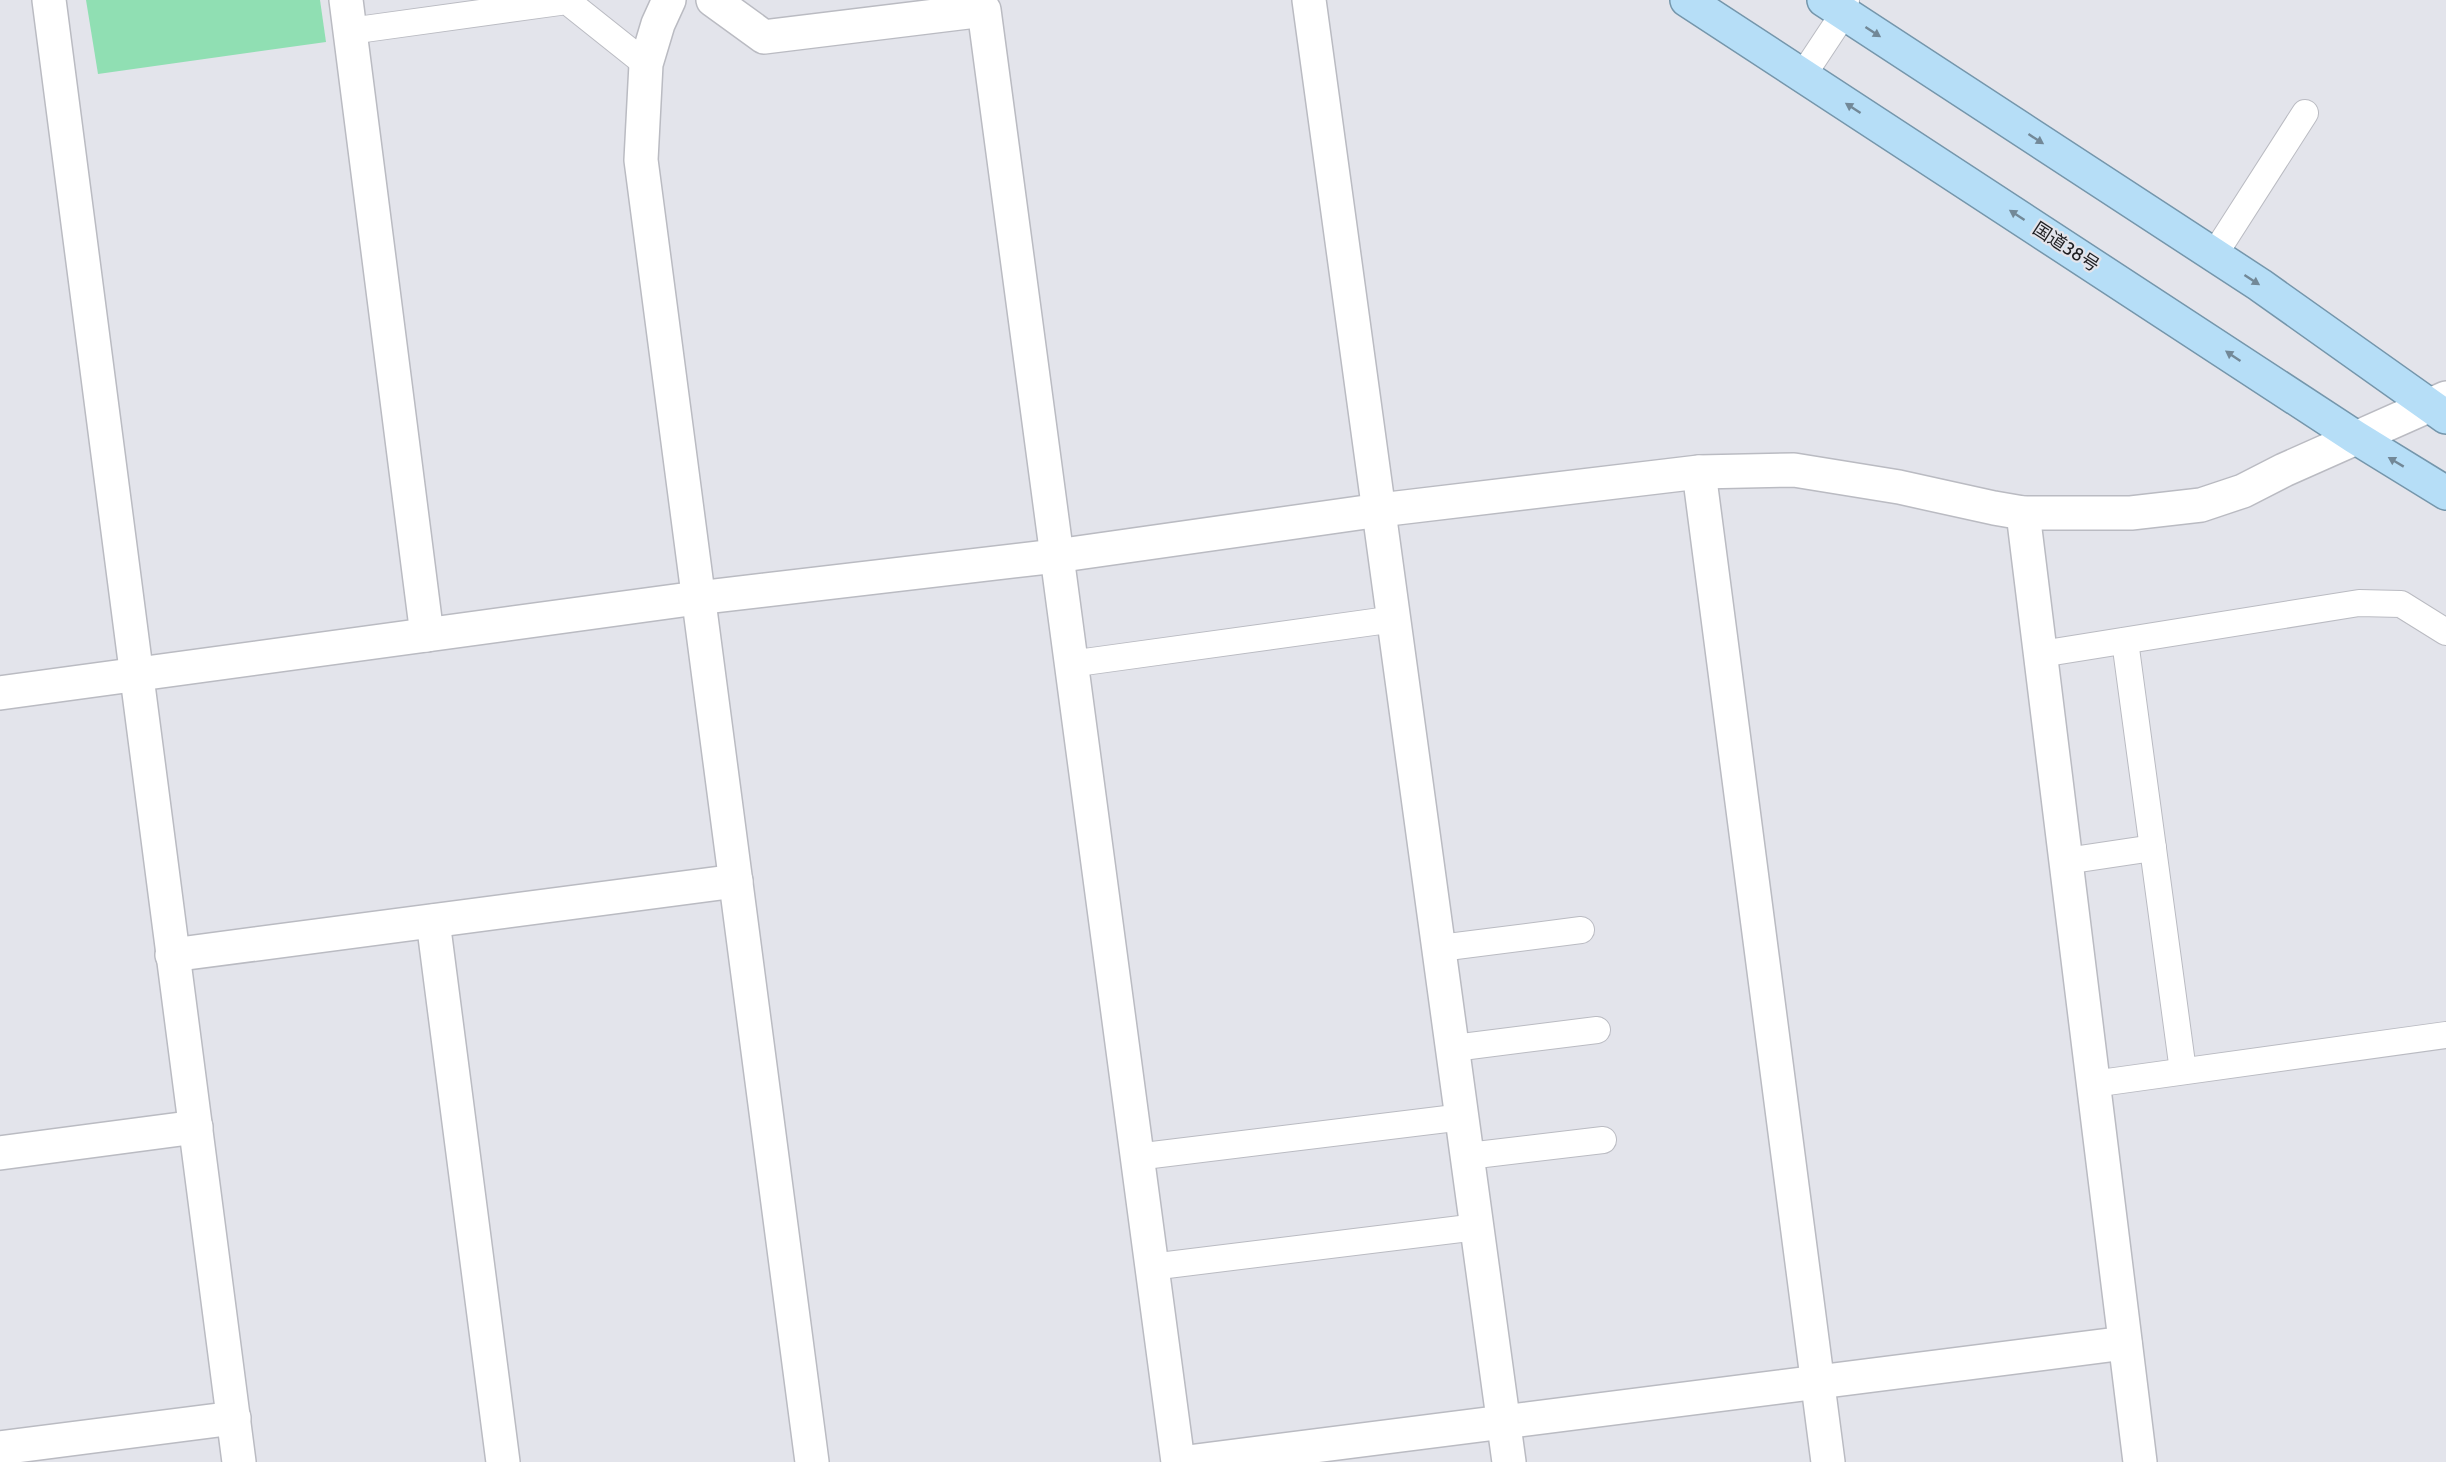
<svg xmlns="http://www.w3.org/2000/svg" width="2446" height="1462" viewBox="0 0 2446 1462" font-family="Cabin,'Noto Sans JP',sans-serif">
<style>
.green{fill:#90dfb3}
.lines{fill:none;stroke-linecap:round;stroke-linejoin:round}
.service-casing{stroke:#babbc2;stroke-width:28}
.minor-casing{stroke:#babbc2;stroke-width:36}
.tertiary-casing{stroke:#babbc2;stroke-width:36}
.trunk-casing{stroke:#7596ab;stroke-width:36}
.service{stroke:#fff;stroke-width:26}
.minor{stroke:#fff;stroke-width:33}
.tertiary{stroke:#fff;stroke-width:33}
.trunk{stroke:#b6def7;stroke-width:33}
.oneway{fill:#728897}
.labels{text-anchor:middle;stroke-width:4.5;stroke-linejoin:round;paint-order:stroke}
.street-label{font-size:18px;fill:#1e1e21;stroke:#e3e4eb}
</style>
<rect width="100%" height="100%" fill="#e3e4eb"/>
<!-- green -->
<path class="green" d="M 86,0 L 320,0 L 326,42 L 98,74 Z"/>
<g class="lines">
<defs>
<g id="service">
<path d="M 350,31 L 567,1 L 646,64"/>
<path d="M 1803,75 L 1844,13 L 1846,0"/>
<path d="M 2214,255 L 2305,113"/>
<path d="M 2125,641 L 2183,1071"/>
<path d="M 2041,654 L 2359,603 L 2401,604 L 2446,632"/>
<path d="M 1070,664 L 1395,619"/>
<path d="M 2066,861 L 2153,848"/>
<path d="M 1440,948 L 1581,930"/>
<path d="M 1454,1048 L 1597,1030"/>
<path d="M 2093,1084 L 2446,1035"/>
<path d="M 1468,1156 L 1603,1140"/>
<path d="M 1136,1157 L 1463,1117"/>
<path d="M 1151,1267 L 1477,1227"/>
</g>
<g id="minor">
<path d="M 49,0 L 239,1462"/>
<path d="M 346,0 L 427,635"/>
<path d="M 669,0 L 658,24 L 646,64 L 641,160 L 812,1462"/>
<path d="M 713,0 L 764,37 L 984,10 L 1178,1462"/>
<path d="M 1309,0 L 1509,1462"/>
<path d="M 1699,472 L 1828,1462"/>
<path d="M 2023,513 L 2140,1462"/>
<path d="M 433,921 L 503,1462"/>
<path d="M 172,955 L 736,881"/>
<path d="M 0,1153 L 196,1127"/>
<path d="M 0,1448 L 234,1418"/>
<path d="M 1188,1462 L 2125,1343"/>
</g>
<path id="tertiary" d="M 0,693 L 697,598 L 1056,556 L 1380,510 L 1699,472 L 1794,470 L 1899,487 L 1994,508 L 2023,513 L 2131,513 L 2201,505 L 2243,491 L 2284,470 L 2446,398"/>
<g id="trunk">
<path d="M 1687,0 L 2355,437 L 2446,493"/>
<path d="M 1824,0 L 2260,285 L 2446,417"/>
</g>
</defs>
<!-- service casing -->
<use href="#service" class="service-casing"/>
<!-- minor casing -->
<use href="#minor" class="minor-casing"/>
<!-- tertiary casing -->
<use href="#tertiary" class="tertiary-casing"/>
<!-- trunk casing -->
<use href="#trunk" class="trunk-casing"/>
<!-- service -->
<use href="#service" class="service"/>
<!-- minor -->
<use href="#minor" class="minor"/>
<!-- tertiary -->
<use href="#tertiary" class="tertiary"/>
<!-- trunk -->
<use href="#trunk" class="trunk"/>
</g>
<!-- one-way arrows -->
<defs><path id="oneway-solid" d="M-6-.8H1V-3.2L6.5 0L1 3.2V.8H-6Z" transform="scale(1.5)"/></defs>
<g class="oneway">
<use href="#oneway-solid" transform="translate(1873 32) rotate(33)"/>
<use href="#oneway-solid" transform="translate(1853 108) rotate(-147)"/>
<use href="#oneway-solid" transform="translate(2036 139) rotate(33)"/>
<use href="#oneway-solid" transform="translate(2017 215) rotate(-147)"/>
<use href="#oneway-solid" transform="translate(2252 280) rotate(33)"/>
<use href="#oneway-solid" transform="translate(2233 356) rotate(-146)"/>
<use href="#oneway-solid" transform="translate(2396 462) rotate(-149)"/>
</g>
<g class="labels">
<!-- street labels -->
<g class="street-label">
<text transform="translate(2066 247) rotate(33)" y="6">国道38号</text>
</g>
</g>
</svg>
